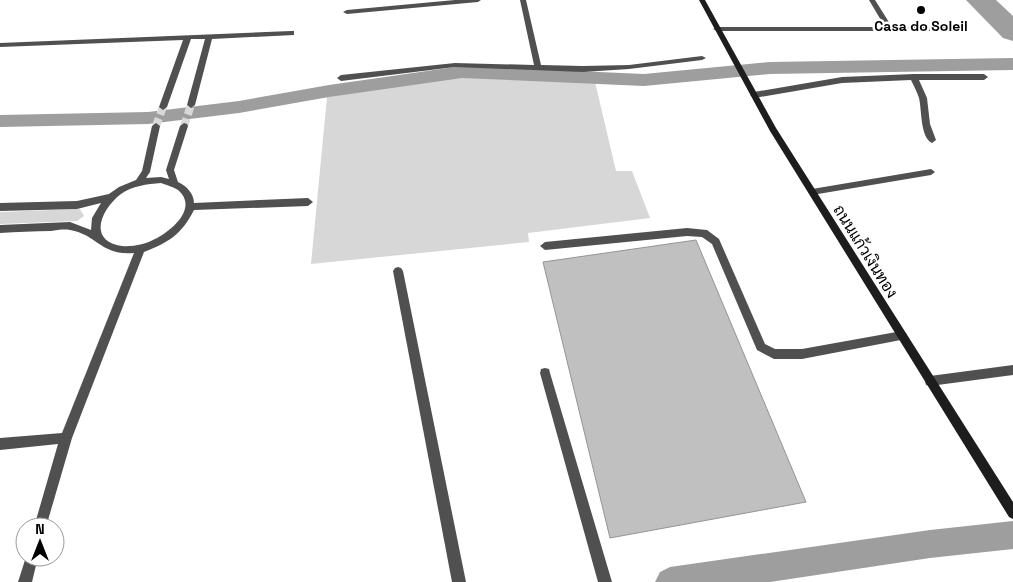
<svg xmlns="http://www.w3.org/2000/svg" width="1013" height="582" viewBox="0 0 1013 582" font-family="'Space Grotesk',Sarabun,sans-serif">
<style>
.green{fill:#d7d7d7}
.lines{fill:none;stroke-linecap:round;stroke-linejoin:round}
.canal{fill:#9e9e9e;fill-rule:evenodd}
.river{fill:#9e9e9e;fill-rule:evenodd}
.building{fill:#c0c0c0;stroke:#949494}
.street-tunnel{stroke:#d9d9d9;stroke-width:8;stroke-dasharray:8 4;stroke-linecap:butt}
.lane{fill:#505050;fill-rule:evenodd}
.street{fill:#505050;fill-rule:evenodd}
.secondary{fill:#1d1d1d;fill-rule:evenodd}
.poi-dot{fill:#000;stroke:#fff;stroke-width:2}
.labels{text-anchor:middle;stroke-width:5;stroke-linejoin:round;paint-order:stroke}
.far-poi-label{font-size:14px;font-weight:bold;fill:#000;stroke:#fff}
.street-label{font-size:16px;fill:#000;stroke:#fff}
</style>
<rect width="100%" height="100%" fill="#fff"/>
<!-- green -->
<g class="green">
<path d="M 461,76 L 595,82 L 616,171 L 632,171 L 650,218 L 528,233 L 529,242 L 311,264 L 327,97 Z"/>
<path d="M 80,209 L 84,216 L 77,221 L 0,224 L 0,212 Z"/>
</g>
<g class="lines">
<!-- canal -->
<g class="canal">
<path d="M 1013,58 L 1013,70 L 770,74 L 644,86 L 462,78 L 329,97 L 239,113 L 148,124 L 0,127 L 0,115 L 148,112 L 239,101 L 329,85 L 462,66 L 644,74 L 770,62 Z"/>
<path d="M 1013,521 L 1013,549 L 930,558 L 770,582 L 655,582 L 660,572 L 670,567 L 930,530 Z"/>
</g>
<!-- river -->
<path class="river" d="M 966,0 L 996,0 L 1013,16 L 1013,41 L 1003,38 Z"/>
</g>
<!-- building -->
<path class="building" d="M 696,240 L 806,502 L 610,538 L 543,262 Z"/>
<g class="lines">
<!-- street-tunnel -->
<g class="street-tunnel">
<path d="M 156,126 L 163,107"/>
<path d="M 184,126 L 191,105"/>
</g>
<!-- lane -->
<g class="lane">
<path d="M 687,228 L 707,230 L 719,239 L 765,344 L 775,349 L 802,349 L 902,331 L 906,333 L 907,336 L 906,339 L 802,359 L 774,359 L 757,350 L 712,244 L 702,237 L 687,236 L 545,250 L 540,246 L 545,242 Z"/>
<path d="M 545,368 L 549,369 L 550,373 L 612,582 L 598,582 L 540,373 L 541,369 Z"/>
</g>
<!-- street -->
<g class="street">
<path d="M 455,0 L 481,0 L 478,2 L 347,14 L 343,12 L 347,10 Z"/>
<path d="M 520,0 L 526,0 L 541,65 L 583,66 L 629,65 L 702,56 L 706,58 L 702,60 L 629,69 L 583,72 L 455,67 L 341,81 L 337,78 L 341,75 L 455,63 L 534,65 Z"/>
<path d="M 869,0 L 875,0 L 892,27 L 944,27 L 948,29 L 944,31 L 717,31 L 713,29 L 717,27 L 885,27 Z"/>
<path d="M 291,31 L 294,31 L 294,35 L 212,39 L 195,105 L 191,108 L 187,105 L 205,39 L 191,39 L 167,107 L 163,110 L 159,107 L 183,40 L 0,47 L 0,43 Z"/>
<path d="M 914,74 L 984,74 L 988,77 L 984,80 L 919,80 L 927,98 L 930,124 L 936,140 L 932,143 C 920,137 922,110 919,98 C 917,92 914,86 911,80 L 842,83 L 754,98 L 750,95 L 754,92 L 842,77 Z"/>
<path d="M 156,123 L 160,126 L 150,172 L 146,178 L 161,177 L 169,179 L 166,170 L 180,126 L 184,123 L 187,124 L 188,126 L 174,170 L 178,182 C 187,186 194,194 194,203 L 308,198 L 313,202 L 308,206 L 194,210 C 182,234 168,243 144,252 L 72,438 L 46,527 L 34,527 L 58,444 L 0,450 L 0,438 L 62,433 L 134,253 C 101,256 98,235 70,230 C 64,229 57,230 51,231 C 34,231 17,232 0,233 L 0,225 L 70,222 L 91,230 L 92,218 L 101,203 L 77,209 L 0,211 L 0,203 L 77,201 L 109,194 L 119,187 L 136,180 L 142,171 L 152,126 ZM 161,183 C 166,185 174,187 178,190 C 199,208 171,231 155,239 C 146,244 133,247 122,246 C 87,241 101,209 121,194 C 132,186 147,184 161,183 Z"/>
<path d="M 931,169 L 935,172 L 931,175 L 812,195 L 808,192 L 812,189 Z"/>
<path d="M 398,267 L 401,268 L 403,271 L 466,582 L 452,582 L 393,271 L 395,268 Z"/>
<path d="M 1013,365 L 1013,375 L 930,386 L 926,385 L 925,381 L 926,377 L 930,376 Z"/>
<path d="M 26,557 L 38,557 L 32,582 L 18,582 Z"/>
</g>
<!-- secondary -->
<path class="secondary" d="M 699,0 L 705,0 L 776,128 L 1013,502 L 1013,519 L 1009,517 L 770,131 Z"/>
</g>
<!-- markers -->
<circle class="poi-dot" cx="921" cy="10" r="5"/>
<g class="labels">
<!-- far-poi labels -->
<g class="far-poi-label">
<text x="921" y="31">Casa do Soleil</text>
</g>
<!-- street labels -->
<g class="street-label">
<text transform="translate(866 251) rotate(58)" y="6">ถนนแก้วเงินทอง</text>
</g>
</g>
<!-- north arrow -->
<g transform="translate(40 542)"><circle r="24" fill="#ffffff" stroke="#999999"/>
<path d="M0-4L9 19L0 12L-9 19Z" fill="#000000"/>
<text y="-8" font-size="14" font-weight="bold" text-anchor="middle" fill="#000000">N</text>
</g>
</svg>
